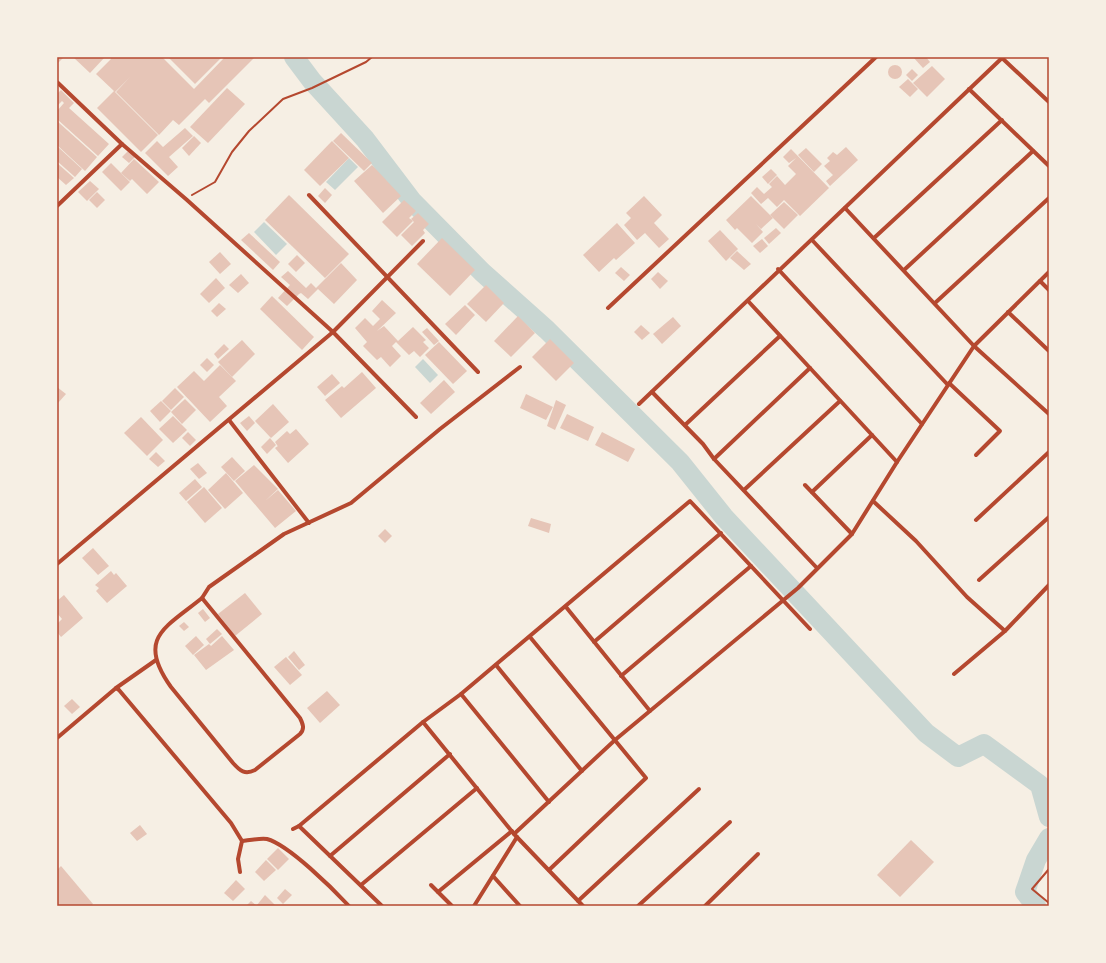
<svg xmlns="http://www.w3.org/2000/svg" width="1106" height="963" viewBox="0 0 1106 963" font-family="Quicksand,sans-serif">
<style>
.water{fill:#c9d6d2}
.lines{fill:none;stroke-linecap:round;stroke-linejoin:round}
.river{stroke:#c9d6d2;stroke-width:20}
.building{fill:#e6c5b7}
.path{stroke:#b5482f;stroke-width:2}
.minor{stroke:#b5482f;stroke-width:4}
.neatline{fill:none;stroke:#b5482f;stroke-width:1.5}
</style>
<rect width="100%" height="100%" fill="#f6efe4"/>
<!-- water -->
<g class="water">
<path d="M 349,158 L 358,167 L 335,190 L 326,182 Z"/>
<path d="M 264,222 L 287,244 L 276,255 L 254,232 Z"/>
<path d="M 423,359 L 438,375 L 430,383 L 415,367 Z"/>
</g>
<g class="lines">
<!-- river -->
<g class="river">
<path d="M 294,57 L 312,81 L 365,139 L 412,201 L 482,272 L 547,330 L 680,462 L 724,517 L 926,733 L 958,757 L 984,744 L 1040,785 L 1049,817"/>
<path d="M 1036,906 L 1025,892 L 1036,860 L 1049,838"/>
</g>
</g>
<!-- building -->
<g class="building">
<path d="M 57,57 L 64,57 L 57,64 Z"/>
<path d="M 73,57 L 105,57 L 90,73 Z"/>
<path d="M 110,57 L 162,57 L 194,89 L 225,57 L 255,57 L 209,103 L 205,99 L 179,125 L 173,120 L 159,135 L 116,92 L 130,77 L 115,92 L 158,135 L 141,152 L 97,108 L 114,91 L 96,74 L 111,59 Z"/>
<path d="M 168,57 L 222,57 L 195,84 Z"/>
<path d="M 913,57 L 926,57 L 930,62 L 923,68 Z"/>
<circle cx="895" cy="72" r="7"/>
<path d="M 932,66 L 945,79 L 927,97 L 913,83 Z"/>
<path d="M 912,69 L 918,75 L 912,81 L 906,75 Z"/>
<path d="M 908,79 L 918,89 L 910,97 L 899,87 Z"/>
<path d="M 227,88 L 245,104 L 208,143 L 190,127 Z"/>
<path d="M 61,90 L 74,103 L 69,108 L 109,144 L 98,156 L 57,119 L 57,111 L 64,103 L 62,101 L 57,106 L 57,94 Z"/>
<path d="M 57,121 L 97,157 L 85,171 L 57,145 Z"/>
<path d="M 185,128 L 193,136 L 169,157 L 178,167 L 168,176 L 145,153 L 157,141 L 163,147 Z"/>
<path d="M 341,133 L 372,163 L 364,171 L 333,141 Z"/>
<path d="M 194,136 L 201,143 L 189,156 L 182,148 Z"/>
<path d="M 332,141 L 349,158 L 320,186 L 304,170 Z"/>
<path d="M 57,146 L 82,169 L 75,177 L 57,161 Z"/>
<path d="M 846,147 L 858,160 L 830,186 L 826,181 L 833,175 L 824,166 L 830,161 L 827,158 L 833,152 L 837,155 Z"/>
<path d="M 806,148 L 822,164 L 814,172 L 798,155 Z"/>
<path d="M 791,149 L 829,188 L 800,216 L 784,200 L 777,207 L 768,198 L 761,204 L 751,193 L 757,187 L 764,194 L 772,187 L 769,184 L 777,176 L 785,185 L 796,174 L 788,166 L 796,158 L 789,163 L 783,157 Z"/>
<path d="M 128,151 L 135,157 L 129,163 L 122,157 Z"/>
<path d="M 134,159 L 159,182 L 147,194 L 132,179 L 130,181 L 121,173 Z"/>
<path d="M 57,163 L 74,178 L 66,185 L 57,177 Z"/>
<path d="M 111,163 L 130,182 L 121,191 L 102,172 Z"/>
<path d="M 372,165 L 401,196 L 383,213 L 354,181 Z"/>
<path d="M 771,169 L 777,175 L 768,184 L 762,177 Z"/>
<path d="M 90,181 L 99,189 L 87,201 L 78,192 Z"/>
<path d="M 325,188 L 332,195 L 325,203 L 318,196 Z"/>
<path d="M 97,192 L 105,200 L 97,208 L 89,200 Z"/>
<path d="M 289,195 L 349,254 L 325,278 L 265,220 Z"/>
<path d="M 644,196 L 662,215 L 654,223 L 669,239 L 659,248 L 645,233 L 637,240 L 624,225 L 631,218 L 626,213 Z"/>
<path d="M 751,196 L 773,218 L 761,229 L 756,224 L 763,232 L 752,243 L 737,228 L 735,230 L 726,220 Z"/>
<path d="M 404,200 L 416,211 L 409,218 L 413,221 L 397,237 L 382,222 Z"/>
<path d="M 784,202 L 798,215 L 784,229 L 770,215 Z"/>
<path d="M 418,213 L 429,224 L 423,230 L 425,233 L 412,246 L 401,235 L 414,222 L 411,219 Z"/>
<path d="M 617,223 L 635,243 L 616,260 L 614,258 L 599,272 L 583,255 Z"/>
<path d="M 776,228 L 781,233 L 769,244 L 764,238 Z"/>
<path d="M 720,230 L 738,249 L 726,261 L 708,241 Z"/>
<path d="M 249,233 L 280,262 L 273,270 L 241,240 Z"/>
<path d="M 442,238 L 475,270 L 450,296 L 417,264 Z"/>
<path d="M 762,239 L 768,246 L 760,253 L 753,246 Z"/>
<path d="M 737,251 L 751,264 L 744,270 L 730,258 Z"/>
<path d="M 220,252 L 231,264 L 220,274 L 209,262 Z"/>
<path d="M 297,255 L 305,263 L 296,272 L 288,264 Z"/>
<path d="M 341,263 L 357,280 L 334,304 L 318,289 L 308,299 L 301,293 L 299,294 L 287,306 L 278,298 L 290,285 L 281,277 L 288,271 L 306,288 L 311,283 L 316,288 Z"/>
<path d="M 621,267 L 630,275 L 624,281 L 615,273 Z"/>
<path d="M 658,272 L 668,281 L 660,289 L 651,279 Z"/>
<path d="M 241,274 L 249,283 L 238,293 L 229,285 Z"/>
<path d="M 216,278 L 225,288 L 209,303 L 200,294 Z"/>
<path d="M 486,285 L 504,303 L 486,322 L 467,304 Z"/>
<path d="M 272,296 L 314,337 L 302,350 L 260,309 Z"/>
<path d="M 382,300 L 396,313 L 377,331 L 384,326 L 398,341 L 413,327 L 426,340 L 423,342 L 429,348 L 420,357 L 414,351 L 409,355 L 396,342 L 392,346 L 401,356 L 390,367 L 381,357 L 377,360 L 363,346 L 367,342 L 355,328 L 365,318 L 373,326 L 380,319 L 372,311 Z"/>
<path d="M 219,303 L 226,309 L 217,317 L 211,311 Z"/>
<path d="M 465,305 L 475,315 L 456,335 L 445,324 Z"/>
<path d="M 518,316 L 535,333 L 511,357 L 494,341 Z"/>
<path d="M 673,317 L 681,326 L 662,344 L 653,334 Z"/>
<path d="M 641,325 L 650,333 L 642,340 L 634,332 Z"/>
<path d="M 427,328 L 439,341 L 434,345 L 422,332 Z"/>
<path d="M 550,339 L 574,363 L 556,381 L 532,357 Z"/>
<path d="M 242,340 L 255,354 L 232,377 L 218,362 Z"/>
<path d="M 439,342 L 467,371 L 453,384 L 425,355 Z"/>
<path d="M 224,344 L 229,349 L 218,359 L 214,354 Z"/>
<path d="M 207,358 L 214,365 L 207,372 L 200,365 Z"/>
<path d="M 220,365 L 236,381 L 219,397 L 227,406 L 210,422 L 177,387 L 194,371 L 204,381 Z"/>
<path d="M 362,372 L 376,388 L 341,418 L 325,400 L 342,386 L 344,388 Z"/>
<path d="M 332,374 L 340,383 L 325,396 L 317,387 Z"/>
<path d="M 444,380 L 455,392 L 431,414 L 420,403 Z"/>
<path d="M 57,387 L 66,394 L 58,403 L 57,402 Z"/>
<path d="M 175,388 L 184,397 L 171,410 L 162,401 Z"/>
<path d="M 526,394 L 553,407 L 546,420 L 520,408 Z"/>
<path d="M 185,399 L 196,410 L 182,424 L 171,412 Z"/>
<path d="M 556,400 L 566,405 L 555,430 L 547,426 Z"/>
<path d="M 161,401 L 171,411 L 160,422 L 150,411 Z"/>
<path d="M 273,404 L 289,422 L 271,438 L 255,421 Z"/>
<path d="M 567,414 L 594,427 L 588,441 L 560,428 Z"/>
<path d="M 173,416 L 187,430 L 173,443 L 159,429 Z"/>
<path d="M 249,416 L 255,423 L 247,431 L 240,423 Z"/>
<path d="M 141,417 L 163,440 L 147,456 L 124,433 Z"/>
<path d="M 296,429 L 309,444 L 288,463 L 275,448 L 278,446 L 279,448 L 275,442 L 287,431 L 290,434 Z"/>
<path d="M 188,432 L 196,440 L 190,446 L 182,438 Z"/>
<path d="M 602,432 L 635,449 L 628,462 L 595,445 Z"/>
<path d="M 270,438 L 276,445 L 267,454 L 261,447 Z"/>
<path d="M 156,452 L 165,461 L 158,467 L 149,459 Z"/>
<path d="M 232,457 L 245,471 L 234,481 L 221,467 Z"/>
<path d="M 198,463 L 207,473 L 199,479 L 190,469 Z"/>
<path d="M 254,465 L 278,489 L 265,501 L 278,490 L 296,511 L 275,528 L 235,481 Z"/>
<path d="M 226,473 L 243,493 L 225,509 L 208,490 Z"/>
<path d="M 195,479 L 202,487 L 186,501 L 179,493 Z"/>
<path d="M 204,487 L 222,508 L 205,523 L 187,502 Z"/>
<path d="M 531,518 L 551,524 L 549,533 L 528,526 Z"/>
<path d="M 385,529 L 392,536 L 385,543 L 378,536 Z"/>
<path d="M 93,548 L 109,566 L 98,575 L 82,558 Z"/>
<path d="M 111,571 L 114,575 L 116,573 L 127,586 L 107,603 L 96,591 L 99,588 L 95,585 Z"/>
<path d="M 245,593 L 262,614 L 235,636 L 218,614 Z"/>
<path d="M 64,595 L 83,618 L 61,637 L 57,632 L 57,624 L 62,619 L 57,613 L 57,601 Z"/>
<path d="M 203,609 L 210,618 L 205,622 L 198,613 Z"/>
<path d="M 184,622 L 189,627 L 184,631 L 179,626 Z"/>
<path d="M 217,629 L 222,634 L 210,644 L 206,639 Z"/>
<path d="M 196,636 L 204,645 L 193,655 L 185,646 Z"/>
<path d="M 222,636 L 234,650 L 206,670 L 194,655 L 209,644 L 211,646 Z"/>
<path d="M 294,651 L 305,665 L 299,670 L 288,657 Z"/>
<path d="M 286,657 L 302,675 L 290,685 L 274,667 Z"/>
<path d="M 327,691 L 340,705 L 320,723 L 307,708 Z"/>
<path d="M 72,699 L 80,707 L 72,714 L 64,706 Z"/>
<path d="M 140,825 L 147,834 L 137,841 L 130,833 Z"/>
<path d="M 911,840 L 934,862 L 900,897 L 877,875 Z"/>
<path d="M 278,848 L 289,859 L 278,870 L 267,859 Z"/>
<path d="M 266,860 L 276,870 L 264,881 L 255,872 Z"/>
<path d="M 61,866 L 93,904 L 91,906 L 57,906 L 57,870 Z"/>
<path d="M 236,880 L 245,889 L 233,901 L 224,893 Z"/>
<path d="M 285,889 L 292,895 L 283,904 L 277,898 Z"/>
<path d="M 265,895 L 276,906 L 257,905 Z"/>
<path d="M 251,901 L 257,906 L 246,906 Z"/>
</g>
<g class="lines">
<!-- path -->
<g class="path">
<path d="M 192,195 L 215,182 L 232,152 L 249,131 L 283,99 L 312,88 L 366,62 L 372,57"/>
<path d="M 1049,869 L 1032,889 L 1049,903"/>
</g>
<!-- minor -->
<g class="minor">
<path d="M 1001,57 L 1049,102"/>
<path d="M 57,82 L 122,144 L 187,200 L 333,332 L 416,417"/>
<path d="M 969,89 L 1049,166"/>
<path d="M 309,195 L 478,372"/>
<path d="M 57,206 L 122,144"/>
<path d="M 845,208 L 974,346 L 1049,414"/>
<path d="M 874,238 L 1002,120"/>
<path d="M 812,240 L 948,385"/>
<path d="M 778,269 L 922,424"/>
<path d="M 904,270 L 1033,151"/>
<path d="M 1040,281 L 1049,290"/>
<path d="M 748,301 L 897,462"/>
<path d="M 935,303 L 1049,198"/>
<path d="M 608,308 L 876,57"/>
<path d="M 1008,312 L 1049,351"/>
<path d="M 949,383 L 1000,431 L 976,455"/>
<path d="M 652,392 L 703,444 L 714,459 L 817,568"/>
<path d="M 639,404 L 1002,58"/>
<path d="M 229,420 L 309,523"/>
<path d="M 685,425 L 780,336"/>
<path d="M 714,459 L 810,368"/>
<path d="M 805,485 L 852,534"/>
<path d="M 744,490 L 840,401"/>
<path d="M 812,492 L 872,435"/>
<path d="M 873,501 L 916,541 L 967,597 L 1005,631"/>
<path d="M 976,520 L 1049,452"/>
<path d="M 57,564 L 333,332 L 423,241"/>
<path d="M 979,580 L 1049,517"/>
<path d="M 202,598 L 300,718 C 303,724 305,729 300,734 L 255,770 C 245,775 240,771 233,763 L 171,687 C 136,638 165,628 202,598 Z"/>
<path d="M 202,598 L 209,587 L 284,534 L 351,503 L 440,429 L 520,367"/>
<path d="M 566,607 L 650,711"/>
<path d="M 530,637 L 646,778 L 549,870"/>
<path d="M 594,642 L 721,533"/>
<path d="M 496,665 L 582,771"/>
<path d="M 954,674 L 1005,631 L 1049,585"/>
<path d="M 621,676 L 751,566"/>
<path d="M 116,688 L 156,660"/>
<path d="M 461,694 L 549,802"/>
<path d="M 423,722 L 514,834 L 583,906"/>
<path d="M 57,738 L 116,688 L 119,690 L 231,823 L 242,841 L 238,859 L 240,872"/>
<path d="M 299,826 L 382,906"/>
<path d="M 293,829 L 299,826 L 423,722 L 461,694 L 690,501 L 810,629"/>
<path d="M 514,834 L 615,740 L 798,588 L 852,534 L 897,462 L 974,346 L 1049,272"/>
<path d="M 242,841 C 250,840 260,838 267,839 C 289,845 333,889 349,906"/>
<path d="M 330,856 L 450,754"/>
<path d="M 493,876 L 520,906"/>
<path d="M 361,885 L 477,788"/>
<path d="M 431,885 L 452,906"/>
<path d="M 438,892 L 512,831"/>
<path d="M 578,901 L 699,789"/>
<path d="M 474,906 L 517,837"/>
<path d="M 638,906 L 730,822"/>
<path d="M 705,906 L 758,854"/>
</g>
</g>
<!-- border -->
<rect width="1106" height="963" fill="none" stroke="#f6efe4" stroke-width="116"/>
<rect x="58" y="58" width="990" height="847" class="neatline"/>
</svg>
